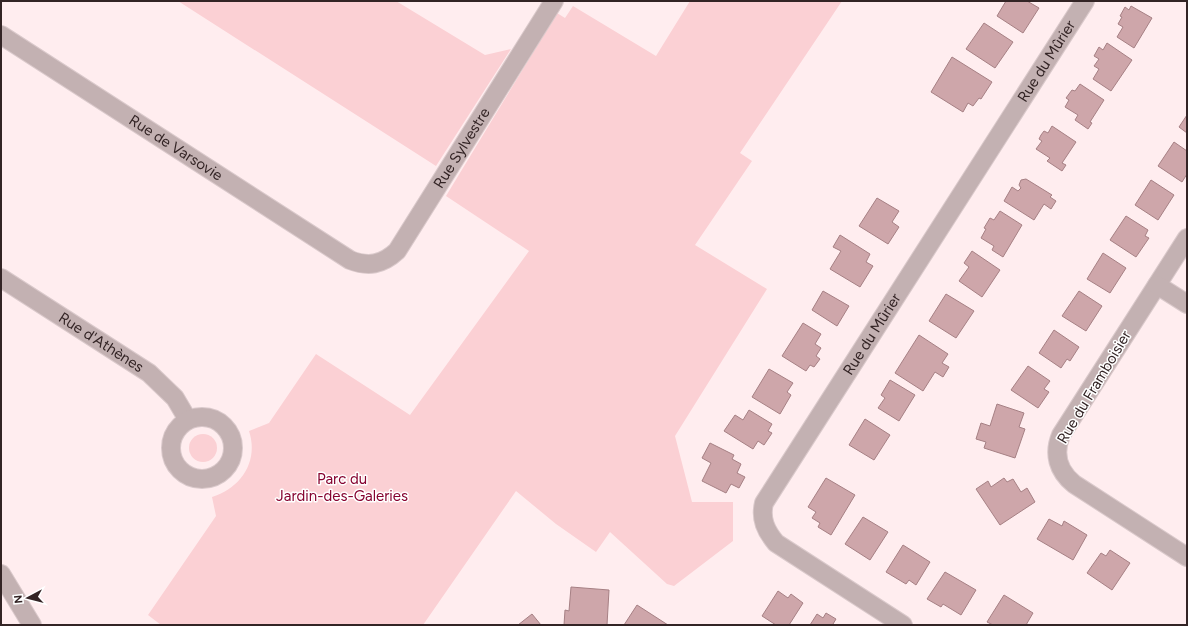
<svg xmlns="http://www.w3.org/2000/svg" width="1188" height="626" viewBox="0 0 1188 626" font-family="Figtree,sans-serif">
<style>
.green{fill:#fbd0d4}
.building{fill:#cea6aa;stroke:#a68084}
.lines{fill:none;stroke-linecap:round;stroke-linejoin:round}
.street-casing{stroke:#dac9cb;stroke-width:20}
.street{stroke:#c3b1b2;stroke-width:18}
.labels{text-anchor:middle;stroke-width:3;stroke-linejoin:round;paint-order:stroke}
.street-label{font-size:15px;fill:#332425;stroke:#fff}
.park-label{font-size:15px;fill:#85022f;stroke:#fff}
</style>
<rect width="100%" height="100%" fill="#ffedef"/>
<!-- green -->
<g class="green">
<path d="M 178,1 L 396,1 L 485,55 L 511,49 L 436,166 Z"/>
<path d="M 690,1 L 842,1 L 740,153 L 752,161 L 695,245 L 767,289 L 675,436 L 692,502 L 733,502 L 733,541 L 674,586 L 667,584 L 610,532 L 596,552 L 556,524 L 516,491 L 423,625 L 161,625 L 148,615 L 216,516 L 212,497 C 241,488 259,461 249,431 L 269,423 L 316,354 L 410,415 L 529,251 L 446,196 L 557,13 L 565,18 L 573,6 L 656,56 Z"/>
<circle cx="203" cy="448" r="14"/>
</g>
<!-- building -->
<g class="building">
<path d="M 1006,1 L 1027,1 L 1039,8 L 1023,33 L 997,16 Z"/>
<path d="M 1131,6 L 1152,18 L 1134,48 L 1117,37 L 1123,27 L 1118,24 L 1122,17 L 1120,16 L 1125,7 L 1129,10 Z"/>
<path d="M 984,23 L 1013,42 L 995,68 L 966,49 Z"/>
<path d="M 1107,43 L 1132,60 L 1111,91 L 1093,79 L 1099,69 L 1094,66 L 1099,59 L 1094,56 L 1099,47 L 1103,50 Z"/>
<path d="M 952,57 L 992,82 L 981,99 L 979,98 L 973,106 L 968,103 L 963,112 L 931,92 Z"/>
<path d="M 1080,84 L 1104,100 L 1090,122 L 1092,123 L 1088,129 L 1075,120 L 1078,115 L 1065,107 L 1069,100 L 1066,98 L 1072,90 L 1075,91 Z"/>
<path d="M 1187,115 L 1187,133 L 1179,127 Z"/>
<path d="M 1052,126 L 1076,142 L 1062,163 L 1066,165 L 1062,171 L 1047,161 L 1050,158 L 1036,149 L 1042,141 L 1039,139 L 1041,135 L 1044,131 L 1048,133 Z"/>
<path d="M 1174,142 L 1187,151 L 1187,174 L 1182,182 L 1158,166 Z"/>
<path d="M 1026,179 L 1052,195 L 1050,197 L 1056,201 L 1051,209 L 1044,204 L 1034,220 L 1004,201 L 1012,187 L 1018,191 L 1021,188 L 1019,185 L 1021,180 Z"/>
<path d="M 1151,180 L 1174,195 L 1158,220 L 1135,205 Z"/>
<path d="M 877,198 L 899,211 L 892,222 L 899,227 L 888,244 L 859,226 Z"/>
<path d="M 1000,211 L 1022,225 L 1003,257 L 992,250 L 994,246 L 981,238 L 986,229 L 984,228 L 990,218 L 994,220 Z"/>
<path d="M 1126,216 L 1148,230 L 1145,236 L 1149,238 L 1136,257 L 1110,240 Z"/>
<path d="M 840,235 L 870,254 L 866,262 L 873,266 L 860,287 L 830,269 L 841,251 L 833,247 Z"/>
<path d="M 972,251 L 1000,270 L 982,297 L 959,281 L 969,267 L 964,263 Z"/>
<path d="M 1103,253 L 1126,268 L 1110,293 L 1087,279 Z"/>
<path d="M 823,291 L 849,306 L 837,326 L 812,310 Z"/>
<path d="M 1079,291 L 1102,306 L 1086,331 L 1062,316 Z"/>
<path d="M 946,294 L 974,311 L 956,338 L 929,321 Z"/>
<path d="M 803,323 L 821,334 L 815,344 L 821,348 L 816,356 L 820,359 L 814,367 L 810,365 L 806,371 L 782,356 Z"/>
<path d="M 1054,330 L 1079,347 L 1070,361 L 1067,359 L 1061,368 L 1039,353 Z"/>
<path d="M 919,335 L 948,354 L 942,363 L 949,367 L 943,377 L 935,372 L 923,391 L 895,373 Z"/>
<path d="M 1028,366 L 1050,381 L 1044,389 L 1049,392 L 1038,408 L 1011,390 Z"/>
<path d="M 769,369 L 793,383 L 787,392 L 791,395 L 780,414 L 752,397 Z"/>
<path d="M 890,380 L 915,395 L 899,421 L 878,408 L 885,398 L 881,395 Z"/>
<path d="M 997,404 L 1024,413 L 1019,427 L 1025,429 L 1015,458 L 984,448 L 986,442 L 976,439 L 981,423 L 990,426 Z"/>
<path d="M 749,410 L 772,424 L 768,431 L 772,433 L 764,445 L 758,441 L 753,449 L 724,431 L 735,415 L 743,420 Z"/>
<path d="M 865,419 L 890,435 L 874,460 L 849,445 Z"/>
<path d="M 710,443 L 734,455 L 732,459 L 741,464 L 737,473 L 745,477 L 739,488 L 731,484 L 726,493 L 702,481 L 711,463 L 702,458 Z"/>
<path d="M 826,478 L 855,495 L 831,535 L 818,527 L 820,523 L 812,518 L 816,512 L 808,507 Z"/>
<path d="M 1004,478 L 1007,482 L 1013,479 L 1021,492 L 1027,488 L 1035,502 L 1000,525 L 976,489 L 988,481 L 991,487 Z"/>
<path d="M 863,517 L 888,532 L 870,560 L 845,544 Z"/>
<path d="M 1049,519 L 1062,526 L 1064,521 L 1087,535 L 1073,560 L 1037,539 Z"/>
<path d="M 903,545 L 930,562 L 916,585 L 909,580 L 906,584 L 886,572 Z"/>
<path d="M 1110,550 L 1130,563 L 1112,590 L 1087,573 L 1101,553 L 1106,556 Z"/>
<path d="M 945,572 L 976,590 L 961,615 L 943,604 L 941,607 L 927,599 Z"/>
<path d="M 571,587 L 609,590 L 607,625 L 564,625 L 565,610 L 569,611 Z"/>
<path d="M 778,591 L 788,598 L 791,594 L 803,603 L 789,625 L 776,625 L 762,616 Z"/>
<path d="M 1004,595 L 1033,613 L 1026,625 L 993,625 L 987,622 Z"/>
<path d="M 637,605 L 668,625 L 624,625 Z"/>
<path d="M 826,613 L 836,619 L 833,624 L 834,625 L 810,625 L 817,614 L 823,618 Z"/>
<path d="M 532,614 L 541,625 L 518,625 Z"/>
</g>
<g class="lines">
<defs>
<g id="street">
<path id="s1" d="M 1,35 L 350,260 C 368,267 382,265 397,251 L 554,1"/>
<path d="M 1187,238 L 1061,435 C 1053,454 1058,471 1074,484 L 1187,557"/>
<path id="s2" d="M 1,278 L 149,373 L 175,398 L 188,420"/>
<path d="M 1157,285 L 1187,304"/>
<circle cx="202" cy="448" r="31"/>
<path d="M 1,574 L 32,625"/>
<path id="s3" d="M 903,625 L 776,543 C 766,531 760,519 764,503 L 1085,1"/>
</g>
</defs>
<!-- street casing -->
<use href="#street" class="street-casing"/>
<!-- street -->
<use href="#street" class="street"/>
</g>
<g class="labels">
<!-- street labels -->
<g class="street-label">
<text dy="5" stroke="none"><textPath href="#s3" startOffset="719">Rue du Mûrier</textPath></text>
<text dy="5" stroke="none"><textPath href="#s1" startOffset="208">Rue de Varsovie</textPath></text>
<text dy="5" stroke="none"><textPath href="#s1" startOffset="588">Rue Sylvestre</textPath></text>
<text dy="5" stroke="none"><textPath href="#s3" startOffset="395">Rue du Mûrier</textPath></text>
<text dy="5" stroke="none"><textPath href="#s2" startOffset="119">Rue d'Athènes</textPath></text>
<text transform="translate(1094 387) rotate(-59)" y="5">Rue du Framboisier</text>
</g>
<!-- park labels -->
<g class="park-label">
<text x="342" y="484">Parc du<tspan x="342" dy="17">Jardin-des-Galeries</tspan></text>
</g>
</g>
<!-- border -->
<rect width="1188" height="626" fill="none" stroke="#332425" stroke-width="4"/>
<!-- north arrow -->
<g transform="translate(28 598) rotate(263)" stroke="#ffffff" stroke-width="3" paint-order="stroke">
<path d="M0-3L7 15L0 10L-7 15Z" fill="#332425"/>
<text y="-6" font-size="11" font-weight="bold" text-anchor="middle" fill="#332425">N</text>
</g>
</svg>
